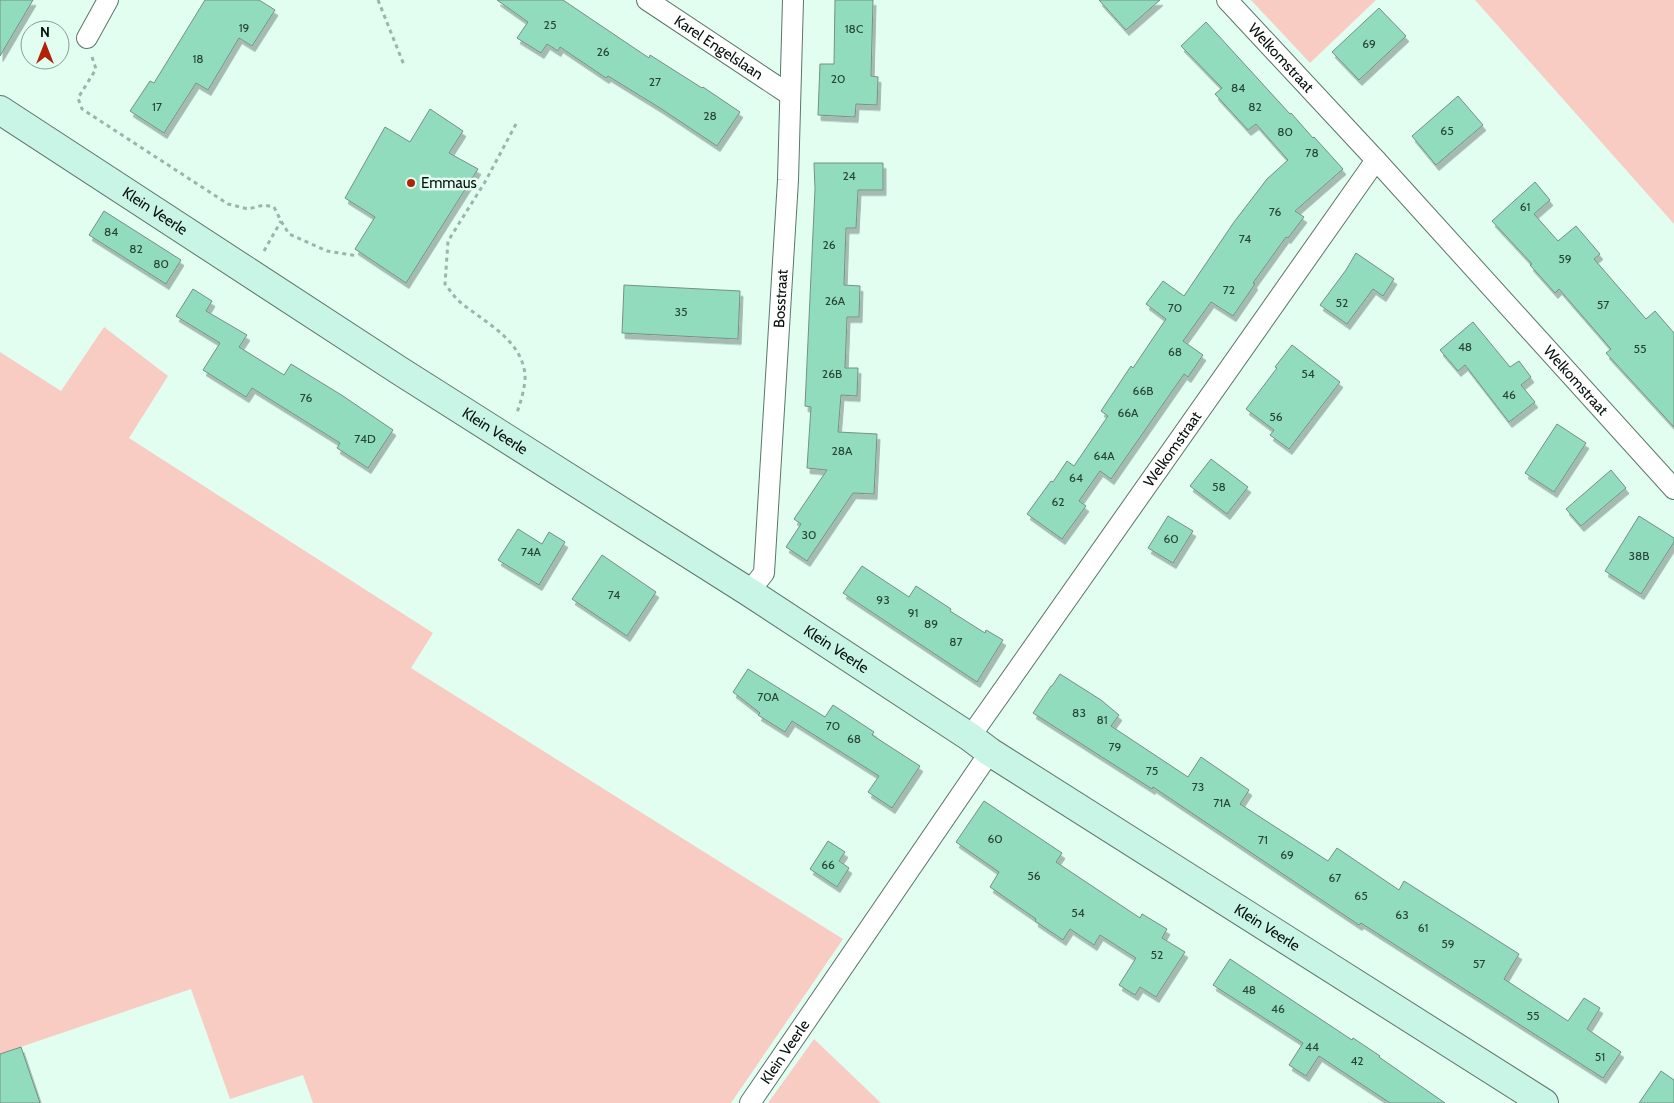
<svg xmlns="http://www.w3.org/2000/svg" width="1674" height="1103" viewBox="0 0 1674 1103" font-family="Cabin,sans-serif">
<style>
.green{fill:#f8ccc3}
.building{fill:#90dcbd;stroke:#769084;filter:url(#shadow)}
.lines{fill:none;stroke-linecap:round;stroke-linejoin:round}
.street-casing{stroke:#5c766a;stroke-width:22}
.secondary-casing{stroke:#5c766a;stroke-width:30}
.path{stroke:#9db4aa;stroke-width:3;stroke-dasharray:4 4;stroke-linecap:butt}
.street{stroke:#fff;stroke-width:20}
.secondary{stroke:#c9f5e6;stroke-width:28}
.poi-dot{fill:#b02308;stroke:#e1fef1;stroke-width:2}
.labels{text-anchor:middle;stroke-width:5;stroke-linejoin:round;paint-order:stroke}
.number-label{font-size:12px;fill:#284238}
.street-label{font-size:15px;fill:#060f0b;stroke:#e1fef1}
.poi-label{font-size:15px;fill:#060f0b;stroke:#e1fef1;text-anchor:start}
</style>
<defs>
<filter id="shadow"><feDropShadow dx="3" dy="5.5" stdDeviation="0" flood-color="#0004"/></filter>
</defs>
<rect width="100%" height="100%" fill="#e1fef1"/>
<!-- green -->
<g class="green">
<path d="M 1251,0 L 1376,0 L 1310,63 Z"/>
<path d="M 1475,0 L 1674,0 L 1674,224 Z"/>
<path d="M 104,327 L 168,376 L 129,438 L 433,633 L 411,668 L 843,939 L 731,1103 L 313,1103 L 303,1075 L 230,1099 L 191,989 L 0,1054 L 0,352 L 61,391 Z"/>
<path d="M 814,1039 L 881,1103 L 768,1103 Z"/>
</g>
<!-- building -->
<g class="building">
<path d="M 0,0 L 33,0 L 0,56 Z"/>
<path d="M 205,0 L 259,0 L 275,10 L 252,46 L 239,38 L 208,90 L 196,83 L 164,133 L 130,111 L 150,81 L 154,83 Z"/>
<path d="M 497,0 L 563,0 L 649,58 L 650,55 L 702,88 L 703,87 L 740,112 L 717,146 L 660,108 L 608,76 L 606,78 L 560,47 L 558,51 L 547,44 L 541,53 L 517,38 L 528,22 Z"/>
<path d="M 835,0 L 873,0 L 871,76 L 878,77 L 877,105 L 856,104 L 855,117 L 818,115 L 820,64 L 834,64 Z"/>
<path d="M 1099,0 L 1160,0 L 1126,30 Z"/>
<path d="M 1379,8 L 1406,36 L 1359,80 L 1332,52 Z"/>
<path d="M 1206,22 L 1290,114 L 1291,113 L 1313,138 L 1314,137 L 1343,169 L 1295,211 L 1304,217 L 1288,238 L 1286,237 L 1253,283 L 1255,284 L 1233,316 L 1211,302 L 1183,341 L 1203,355 L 1188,377 L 1184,374 L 1111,479 L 1100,471 L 1079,501 L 1086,506 L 1062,539 L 1027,514 L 1051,481 L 1053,482 L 1067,461 L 1074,466 L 1108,416 L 1101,411 L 1131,366 L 1133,368 L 1166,319 L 1146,304 L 1163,281 L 1184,296 L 1234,222 L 1267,179 L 1288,160 L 1256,124 L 1248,130 L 1215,94 L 1222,88 L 1181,46 Z"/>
<path d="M 1458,96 L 1483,125 L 1436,165 L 1412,136 Z"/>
<path d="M 430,109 L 463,131 L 449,153 L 478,169 L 406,283 L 355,249 L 375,217 L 345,198 L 385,127 L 410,142 Z"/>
<path d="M 814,163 L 883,163 L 883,190 L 858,190 L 856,228 L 846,228 L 844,285 L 860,286 L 859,317 L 847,317 L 845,368 L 858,368 L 857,396 L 841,395 L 838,432 L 877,434 L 874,494 L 853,493 L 807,561 L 786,547 L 801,524 L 794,519 L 827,470 L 807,468 L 811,407 L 805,406 L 815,189 Z"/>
<path d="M 1535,182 L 1550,200 L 1534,214 L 1558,241 L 1576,226 L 1600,254 L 1594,259 L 1646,319 L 1655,311 L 1674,333 L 1674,427 L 1606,353 L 1611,349 L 1559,289 L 1555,293 L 1530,265 L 1532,264 L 1492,221 Z"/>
<path d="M 104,211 L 181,260 L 166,284 L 89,235 Z"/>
<path d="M 1356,253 L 1394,279 L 1383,296 L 1373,289 L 1347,324 L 1320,305 L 1346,270 Z"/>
<path d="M 624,285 L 740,291 L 738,339 L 622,333 Z"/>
<path d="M 193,289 L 212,301 L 206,311 L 247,335 L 239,347 L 284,375 L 291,364 L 343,396 L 393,430 L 368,468 L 337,448 L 340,443 L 252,388 L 246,397 L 203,370 L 220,343 L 176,316 Z"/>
<path d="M 1473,322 L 1510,367 L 1519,361 L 1531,377 L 1521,385 L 1535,402 L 1509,422 L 1465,365 L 1458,371 L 1440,350 Z"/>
<path d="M 1292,345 L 1340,382 L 1289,449 L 1270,435 L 1274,430 L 1246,409 L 1277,368 L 1275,367 Z"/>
<path d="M 1557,424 L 1586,443 L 1554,492 L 1525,473 Z"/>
<path d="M 1211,459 L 1248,487 L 1227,514 L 1190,486 Z"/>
<path d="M 1611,470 L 1626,488 L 1581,526 L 1566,509 Z"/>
<path d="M 1168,516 L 1193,531 L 1173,563 L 1148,548 Z"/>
<path d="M 1639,516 L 1674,538 L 1674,542 L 1641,594 L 1605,571 Z"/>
<path d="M 518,529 L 542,544 L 549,532 L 565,542 L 539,585 L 498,560 Z"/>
<path d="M 602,555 L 656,592 L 627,636 L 572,599 Z"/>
<path d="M 862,566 L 909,597 L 916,586 L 951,609 L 950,611 L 985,633 L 986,630 L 1003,640 L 977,682 L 843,593 Z"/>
<path d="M 748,669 L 825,717 L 833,705 L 874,732 L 872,735 L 920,766 L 892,808 L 868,792 L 879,776 L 792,721 L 785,732 L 758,715 L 760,713 L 733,692 Z"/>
<path d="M 1060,674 L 1101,700 L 1119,715 L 1111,726 L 1188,777 L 1201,757 L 1249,790 L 1240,804 L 1328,861 L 1337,848 L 1399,890 L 1404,881 L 1519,954 L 1504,979 L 1568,1021 L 1584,998 L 1600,1008 L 1587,1029 L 1621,1052 L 1603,1078 L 1361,923 L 1359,925 L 1153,787 L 1152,789 L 1033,713 L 1051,686 L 1052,686 Z"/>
<path d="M 984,801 L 1062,853 L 1056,862 L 1140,918 L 1142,914 L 1167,929 L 1162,938 L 1185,952 L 1156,997 L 1140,987 L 1135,995 L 1119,985 L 1136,958 L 1100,935 L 1094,945 L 1070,929 L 1063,940 L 1035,921 L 1036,919 L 990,887 L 999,872 L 956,842 Z"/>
<path d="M 828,841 L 845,852 L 839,861 L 849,868 L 837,887 L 810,869 Z"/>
<path d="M 1230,959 L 1352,1040 L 1353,1038 L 1380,1056 L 1379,1057 L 1445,1103 L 1390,1103 L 1319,1056 L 1306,1076 L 1289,1065 L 1303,1043 L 1213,985 Z"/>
<path d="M 21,1047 L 40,1103 L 0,1103 L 0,1054 Z"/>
<path d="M 1661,1071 L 1674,1080 L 1674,1103 L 1639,1103 Z"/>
</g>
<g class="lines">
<defs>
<g id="street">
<path id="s1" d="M 647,0 L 790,95"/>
<path id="s2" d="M 1227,0 L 1376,160 L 1674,489"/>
<path d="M 87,38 L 108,0"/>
<path id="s3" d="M 749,592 L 764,573 L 788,180 L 793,0"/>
<path id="s4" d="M 970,737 L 1376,160"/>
<path id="s5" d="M 750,1103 L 990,752"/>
</g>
<g id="secondary">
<path id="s6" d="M 0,110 L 400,371 L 749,592 L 970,737 L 990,752 L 1544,1103"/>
</g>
</defs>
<!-- street casing -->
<use href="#street" class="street-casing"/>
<!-- secondary casing -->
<use href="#secondary" class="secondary-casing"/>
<!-- path -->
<g class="path">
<path d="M 378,0 L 404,65"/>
<path d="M 92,57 L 96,69 L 78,98 L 82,109 L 228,204 L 248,209 L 264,205 L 274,207 L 281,221 L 289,234 L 327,251 L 358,256"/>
<path d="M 516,124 L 485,182 L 448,241 L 445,284 C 450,290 454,297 460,302 C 484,322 521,339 525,374 C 526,385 520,405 516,415"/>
<path d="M 264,251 L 281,221"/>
</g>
<!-- street -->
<use href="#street" class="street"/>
<!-- secondary -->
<use href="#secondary" class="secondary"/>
</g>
<!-- markers -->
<circle class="poi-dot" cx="411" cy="183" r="5"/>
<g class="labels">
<!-- number labels -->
<g class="number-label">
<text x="550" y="29">25</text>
<text x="244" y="32">19</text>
<text x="854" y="33">18C</text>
<text x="1369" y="48">69</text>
<text x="603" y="56">26</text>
<text x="198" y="63">18</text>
<text x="838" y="83">20</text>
<text x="655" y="86">27</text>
<text x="1238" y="92">84</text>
<text x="157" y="111">17</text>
<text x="1255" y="111">82</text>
<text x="710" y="120">28</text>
<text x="1447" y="135">65</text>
<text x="1285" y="136">80</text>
<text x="1312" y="157">78</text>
<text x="849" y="180">24</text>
<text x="1525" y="211">61</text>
<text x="1275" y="216">76</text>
<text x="111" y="236">84</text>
<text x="1245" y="243">74</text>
<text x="829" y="249">26</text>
<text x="136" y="253">82</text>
<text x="1565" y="263">59</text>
<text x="161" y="268">80</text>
<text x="1229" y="294">72</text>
<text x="835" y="305">26A</text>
<text x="1342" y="307">52</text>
<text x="1603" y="309">57</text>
<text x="1175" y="312">70</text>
<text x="681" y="316">35</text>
<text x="1465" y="351">48</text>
<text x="1640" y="353">55</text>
<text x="1175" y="356">68</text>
<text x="832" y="378">26B</text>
<text x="1308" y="378">54</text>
<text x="1143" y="395">66B</text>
<text x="1509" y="399">46</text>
<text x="306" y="402">76</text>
<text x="1128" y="417">66A</text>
<text x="1276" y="421">56</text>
<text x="365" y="443">74D</text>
<text x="842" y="455">28A</text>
<text x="1104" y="460">64A</text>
<text x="1076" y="482">64</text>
<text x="1219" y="491">58</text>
<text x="1058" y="506">62</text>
<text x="809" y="539">30</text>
<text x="1171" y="543">60</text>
<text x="531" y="556">74A</text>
<text x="1639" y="560">38B</text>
<text x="614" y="599">74</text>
<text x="883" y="604">93</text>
<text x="913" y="617">91</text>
<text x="931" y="628">89</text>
<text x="956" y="646">87</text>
<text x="768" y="701">70A</text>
<text x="1079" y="717">83</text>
<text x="1102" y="724">81</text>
<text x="833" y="730">70</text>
<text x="854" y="743">68</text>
<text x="1115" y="751">79</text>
<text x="1152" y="775">75</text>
<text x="1198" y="791">73</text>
<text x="1222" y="807">71A</text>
<text x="995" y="843">60</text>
<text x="1263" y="844">71</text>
<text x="1287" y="859">69</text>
<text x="828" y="869">66</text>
<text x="1034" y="880">56</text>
<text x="1335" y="882">67</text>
<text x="1361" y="900">65</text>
<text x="1078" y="917">54</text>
<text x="1402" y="919">63</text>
<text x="1423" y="932">61</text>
<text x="1448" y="948">59</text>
<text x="1157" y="959">52</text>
<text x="1479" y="968">57</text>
<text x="1249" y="994">48</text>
<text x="1278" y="1013">46</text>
<text x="1533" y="1020">55</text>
<text x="1312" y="1051">44</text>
<text x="1600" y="1061">51</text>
<text x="1357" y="1065">42</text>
</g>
<!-- street labels -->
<g class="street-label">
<text dy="5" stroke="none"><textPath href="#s1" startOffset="86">Karel Engelslaan</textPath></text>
<text dy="5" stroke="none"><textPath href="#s2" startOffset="79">Welkomstraat</textPath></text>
<text dy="5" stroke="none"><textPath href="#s6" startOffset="185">Klein Veerle</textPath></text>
<text dy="5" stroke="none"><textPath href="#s3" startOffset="299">Bosstraat</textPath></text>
<text dy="5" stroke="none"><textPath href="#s2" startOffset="516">Welkomstraat</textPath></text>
<text dy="5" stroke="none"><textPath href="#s6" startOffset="590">Klein Veerle</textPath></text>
<text dy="5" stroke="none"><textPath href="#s4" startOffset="352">Welkomstraat</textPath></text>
<text dy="5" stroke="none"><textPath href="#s6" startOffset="995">Klein Veerle</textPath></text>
<text dy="5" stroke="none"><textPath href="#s6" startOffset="1508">Klein Veerle</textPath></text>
<text dy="5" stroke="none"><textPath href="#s5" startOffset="62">Klein Veerle</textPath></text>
</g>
<!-- poi labels -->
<g class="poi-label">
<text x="421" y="188">Emmaus</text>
</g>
</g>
<!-- north arrow -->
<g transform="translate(45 45)"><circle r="24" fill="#e1fef1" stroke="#899e95"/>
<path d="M0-4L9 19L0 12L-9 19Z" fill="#b02308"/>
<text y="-8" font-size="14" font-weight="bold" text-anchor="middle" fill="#060f0b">N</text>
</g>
</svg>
